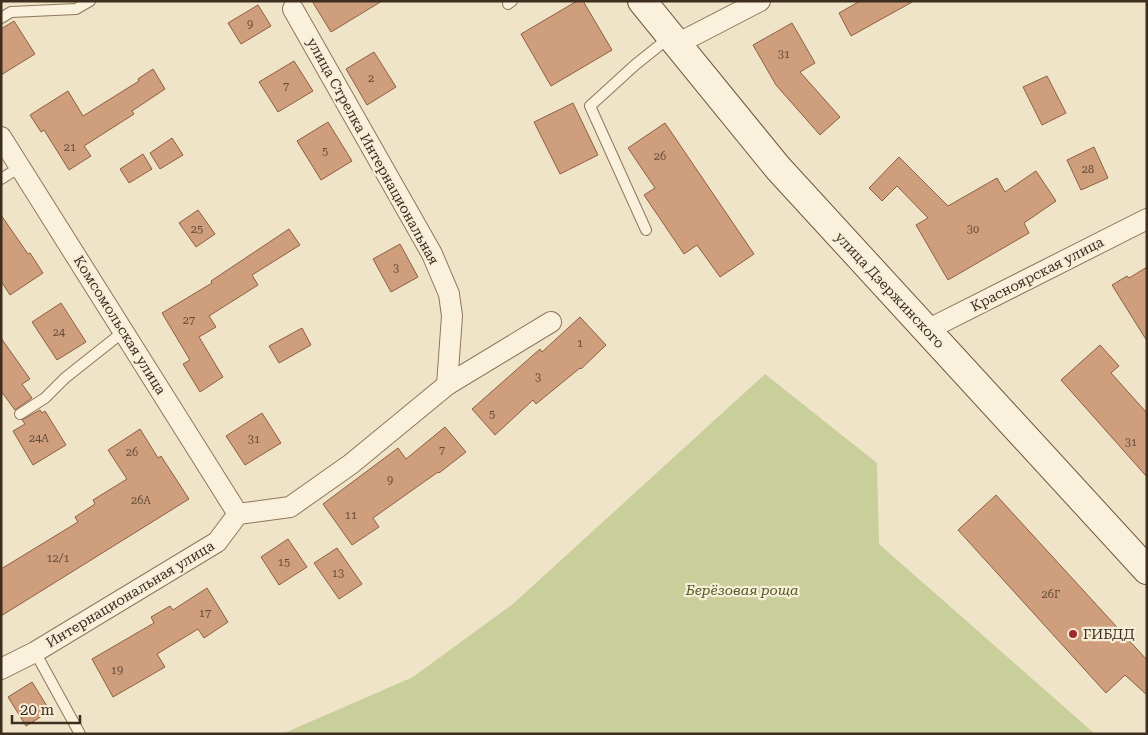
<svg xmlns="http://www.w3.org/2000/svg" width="1148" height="735" viewBox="0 0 1148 735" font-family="'Roboto Serif',serif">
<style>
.green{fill:#c9cf9b}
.building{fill:#cf9f7d;stroke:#8d5f41}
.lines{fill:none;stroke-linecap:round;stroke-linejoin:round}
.service-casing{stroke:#8d765c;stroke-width:12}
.minor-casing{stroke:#8d765c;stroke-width:22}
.secondary-casing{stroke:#6f573f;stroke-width:30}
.service{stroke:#faf1dc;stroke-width:10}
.minor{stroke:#faf1dc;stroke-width:20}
.secondary{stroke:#faf1dc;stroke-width:28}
.poi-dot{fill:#9e2a2b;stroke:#f7eed8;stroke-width:2}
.labels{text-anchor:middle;stroke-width:4.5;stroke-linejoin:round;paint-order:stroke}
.number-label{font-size:11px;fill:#624a37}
.street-label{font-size:14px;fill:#3d2e20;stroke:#f7eed8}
.park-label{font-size:14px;font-style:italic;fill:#4d5a26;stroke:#f7eed8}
.poi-label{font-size:14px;fill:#3d2e20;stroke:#f7eed8;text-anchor:start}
</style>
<rect width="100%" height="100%" fill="#f0e4c8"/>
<!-- green -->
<path class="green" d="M 765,374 L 877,463 L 879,544 L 1095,734 L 282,734 L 413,677 L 514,603 Z"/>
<!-- building -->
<g class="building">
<path d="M 312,1 L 382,1 L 331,32 Z"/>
<path d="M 577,1 L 583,1 L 612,50 L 551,86 L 521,34 Z"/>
<path d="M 860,1 L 914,1 L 851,36 L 839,13 Z"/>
<path d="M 258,5 L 271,26 L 241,44 L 228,23 Z"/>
<path d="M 14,21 L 35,54 L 1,75 L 1,29 Z"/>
<path d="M 792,23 L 815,63 L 800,72 L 840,117 L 820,135 L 776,85 L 753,45 Z"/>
<path d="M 374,52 L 396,87 L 367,105 L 346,69 Z"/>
<path d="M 294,61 L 313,91 L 278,112 L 259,82 Z"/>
<path d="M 153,69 L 165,89 L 132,111 L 134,114 L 84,146 L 91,156 L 69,170 L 44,130 L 41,132 L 30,115 L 68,91 L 83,116 L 139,81 L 138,79 Z"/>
<path d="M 1047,76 L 1066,113 L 1042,125 L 1023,87 Z"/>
<path d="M 573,103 L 598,155 L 560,174 L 534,122 Z"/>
<path d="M 328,122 L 352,161 L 321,180 L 297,141 Z"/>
<path d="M 665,123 L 754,254 L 720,277 L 697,245 L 684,254 L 644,195 L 655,188 L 628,148 Z"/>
<path d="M 172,138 L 183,155 L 160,169 L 150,153 Z"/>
<path d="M 1094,147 L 1108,178 L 1081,190 L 1067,160 Z"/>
<path d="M 143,154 L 152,169 L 129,183 L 120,169 Z"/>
<path d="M 899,157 L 948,206 L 997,178 L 1005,192 L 1036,171 L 1056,201 L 1024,223 L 1029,233 L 948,280 L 916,225 L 928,218 L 897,186 L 882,201 L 869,188 Z"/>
<path d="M 198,210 L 215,234 L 196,247 L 179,223 Z"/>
<path d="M 1,215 L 28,254 L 30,253 L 43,273 L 10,295 L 1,281 Z"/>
<path d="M 289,229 L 300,245 L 252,275 L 258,285 L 209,316 L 216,327 L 199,337 L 223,377 L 200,392 L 183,364 L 190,360 L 162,313 L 212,283 L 211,281 Z"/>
<path d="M 400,244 L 418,277 L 391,292 L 373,259 Z"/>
<path d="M 1147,267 L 1147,341 L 1112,285 L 1127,276 L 1129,278 Z"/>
<path d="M 61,303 L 86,342 L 57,360 L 32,322 Z"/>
<path d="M 580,317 L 606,345 L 581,369 L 580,368 L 536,404 L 533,400 L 495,435 L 472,409 L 540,349 L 542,352 Z"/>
<path d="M 302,328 L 311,345 L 279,363 L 269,346 Z"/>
<path d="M 1,338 L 30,379 L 22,384 L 32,398 L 15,410 L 1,391 Z"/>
<path d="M 1100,345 L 1119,366 L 1111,373 L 1147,413 L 1147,477 L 1061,380 Z"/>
<path d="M 40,410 L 42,413 L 45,411 L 66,445 L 33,465 L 13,431 L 25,424 L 22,420 Z"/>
<path d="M 262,413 L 281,443 L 245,465 L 226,436 Z"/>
<path d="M 445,427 L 466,452 L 439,473 L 438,472 L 373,518 L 379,527 L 352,545 L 323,504 L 398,448 L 406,459 Z"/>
<path d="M 140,429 L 158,458 L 161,456 L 189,499 L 1,616 L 1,569 L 78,522 L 75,517 L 95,504 L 93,500 L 127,479 L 108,450 Z"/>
<path d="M 996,495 L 1147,660 L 1147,695 L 1125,675 L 1106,693 L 958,530 Z"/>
<path d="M 288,539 L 307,567 L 279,585 L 261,557 Z"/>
<path d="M 337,548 L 362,584 L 339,599 L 314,563 Z"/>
<path d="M 207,588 L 228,622 L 204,638 L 198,629 L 157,654 L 165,667 L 113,697 L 92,659 L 154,623 L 151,617 L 170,606 L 173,610 Z"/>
<path d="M 32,682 L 50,711 L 26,726 L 8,697 Z"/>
</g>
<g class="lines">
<defs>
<g id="service">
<path d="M 508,4 L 512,1"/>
<path d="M 1,18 L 11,12 L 76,9 L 90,1"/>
<path d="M 1,179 L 20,167"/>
<path d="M 646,230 L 590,106 L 635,65 L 670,37"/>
<path d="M 20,414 L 45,398 L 65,378 L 123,332"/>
<path d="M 35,652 L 80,734"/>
</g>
<g id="minor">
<path d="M 293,9 L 432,254 L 449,294 L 452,316 L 447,385"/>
<path d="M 677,44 L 760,1"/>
<path d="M 1,137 L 238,514"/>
<path d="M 927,330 L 1147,219"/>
<path d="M 1,669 L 35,652 L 217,542 L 238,514 L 290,507 L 351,464 L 447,385 L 551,322"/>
</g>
<path id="secondary" d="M 642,1 L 778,168 L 1147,570"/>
</defs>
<!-- service casing -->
<use href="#service" class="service-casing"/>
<!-- minor casing -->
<use href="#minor" class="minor-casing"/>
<!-- secondary casing -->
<use href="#secondary" class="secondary-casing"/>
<!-- service -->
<use href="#service" class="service"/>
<!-- minor -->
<use href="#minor" class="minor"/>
<!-- secondary -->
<use href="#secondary" class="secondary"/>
</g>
<!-- markers -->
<circle class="poi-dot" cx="1073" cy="634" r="5"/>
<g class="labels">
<!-- number labels -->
<g class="number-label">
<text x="250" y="28">9</text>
<text x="784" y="58">31</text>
<text x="371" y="82">2</text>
<text x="286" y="90">7</text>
<text x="70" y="151">21</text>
<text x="325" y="155">5</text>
<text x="660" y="160">26</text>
<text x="1088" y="173">28</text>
<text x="197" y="233">25</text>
<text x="973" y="233">30</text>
<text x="396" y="272">3</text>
<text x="189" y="324">27</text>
<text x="59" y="336">24</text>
<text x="580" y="347">1</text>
<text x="538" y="381">3</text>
<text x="492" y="418">5</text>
<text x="39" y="442">24А</text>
<text x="254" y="443">31</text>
<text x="1131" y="446">31</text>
<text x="442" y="454">7</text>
<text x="132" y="456">26</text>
<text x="390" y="484">9</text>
<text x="141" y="504">26А</text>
<text x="351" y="519">11</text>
<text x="58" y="562">12/1</text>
<text x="284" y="566">15</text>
<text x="338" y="577">13</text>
<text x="1051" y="598">26Г</text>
<text x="205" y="617">17</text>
<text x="117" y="674">19</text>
</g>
<!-- street labels -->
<g class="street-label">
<text transform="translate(373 151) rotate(61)" y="5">улица Стрелка Интернациональная</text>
<text transform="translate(1037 274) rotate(-27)" y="5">Красноярская улица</text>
<text transform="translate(890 290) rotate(47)" y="5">улица Дзержинского</text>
<text transform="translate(120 325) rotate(58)" y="5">Комсомольская улица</text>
<text transform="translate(130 594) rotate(-31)" y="5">Интернациональная улица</text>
</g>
<!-- park labels -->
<g class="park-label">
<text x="742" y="595">Берёзовая роща</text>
</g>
<!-- poi labels -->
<g class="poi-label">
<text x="1083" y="639">ГИБДД</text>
</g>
</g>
<!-- border -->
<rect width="1148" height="735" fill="none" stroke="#3d2e20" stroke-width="5"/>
<!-- scale -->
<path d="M12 715v8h68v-8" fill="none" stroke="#3d2e20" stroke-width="2.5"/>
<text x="20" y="715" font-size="15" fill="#3d2e20" stroke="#f7eed8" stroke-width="4" paint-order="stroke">20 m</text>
</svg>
